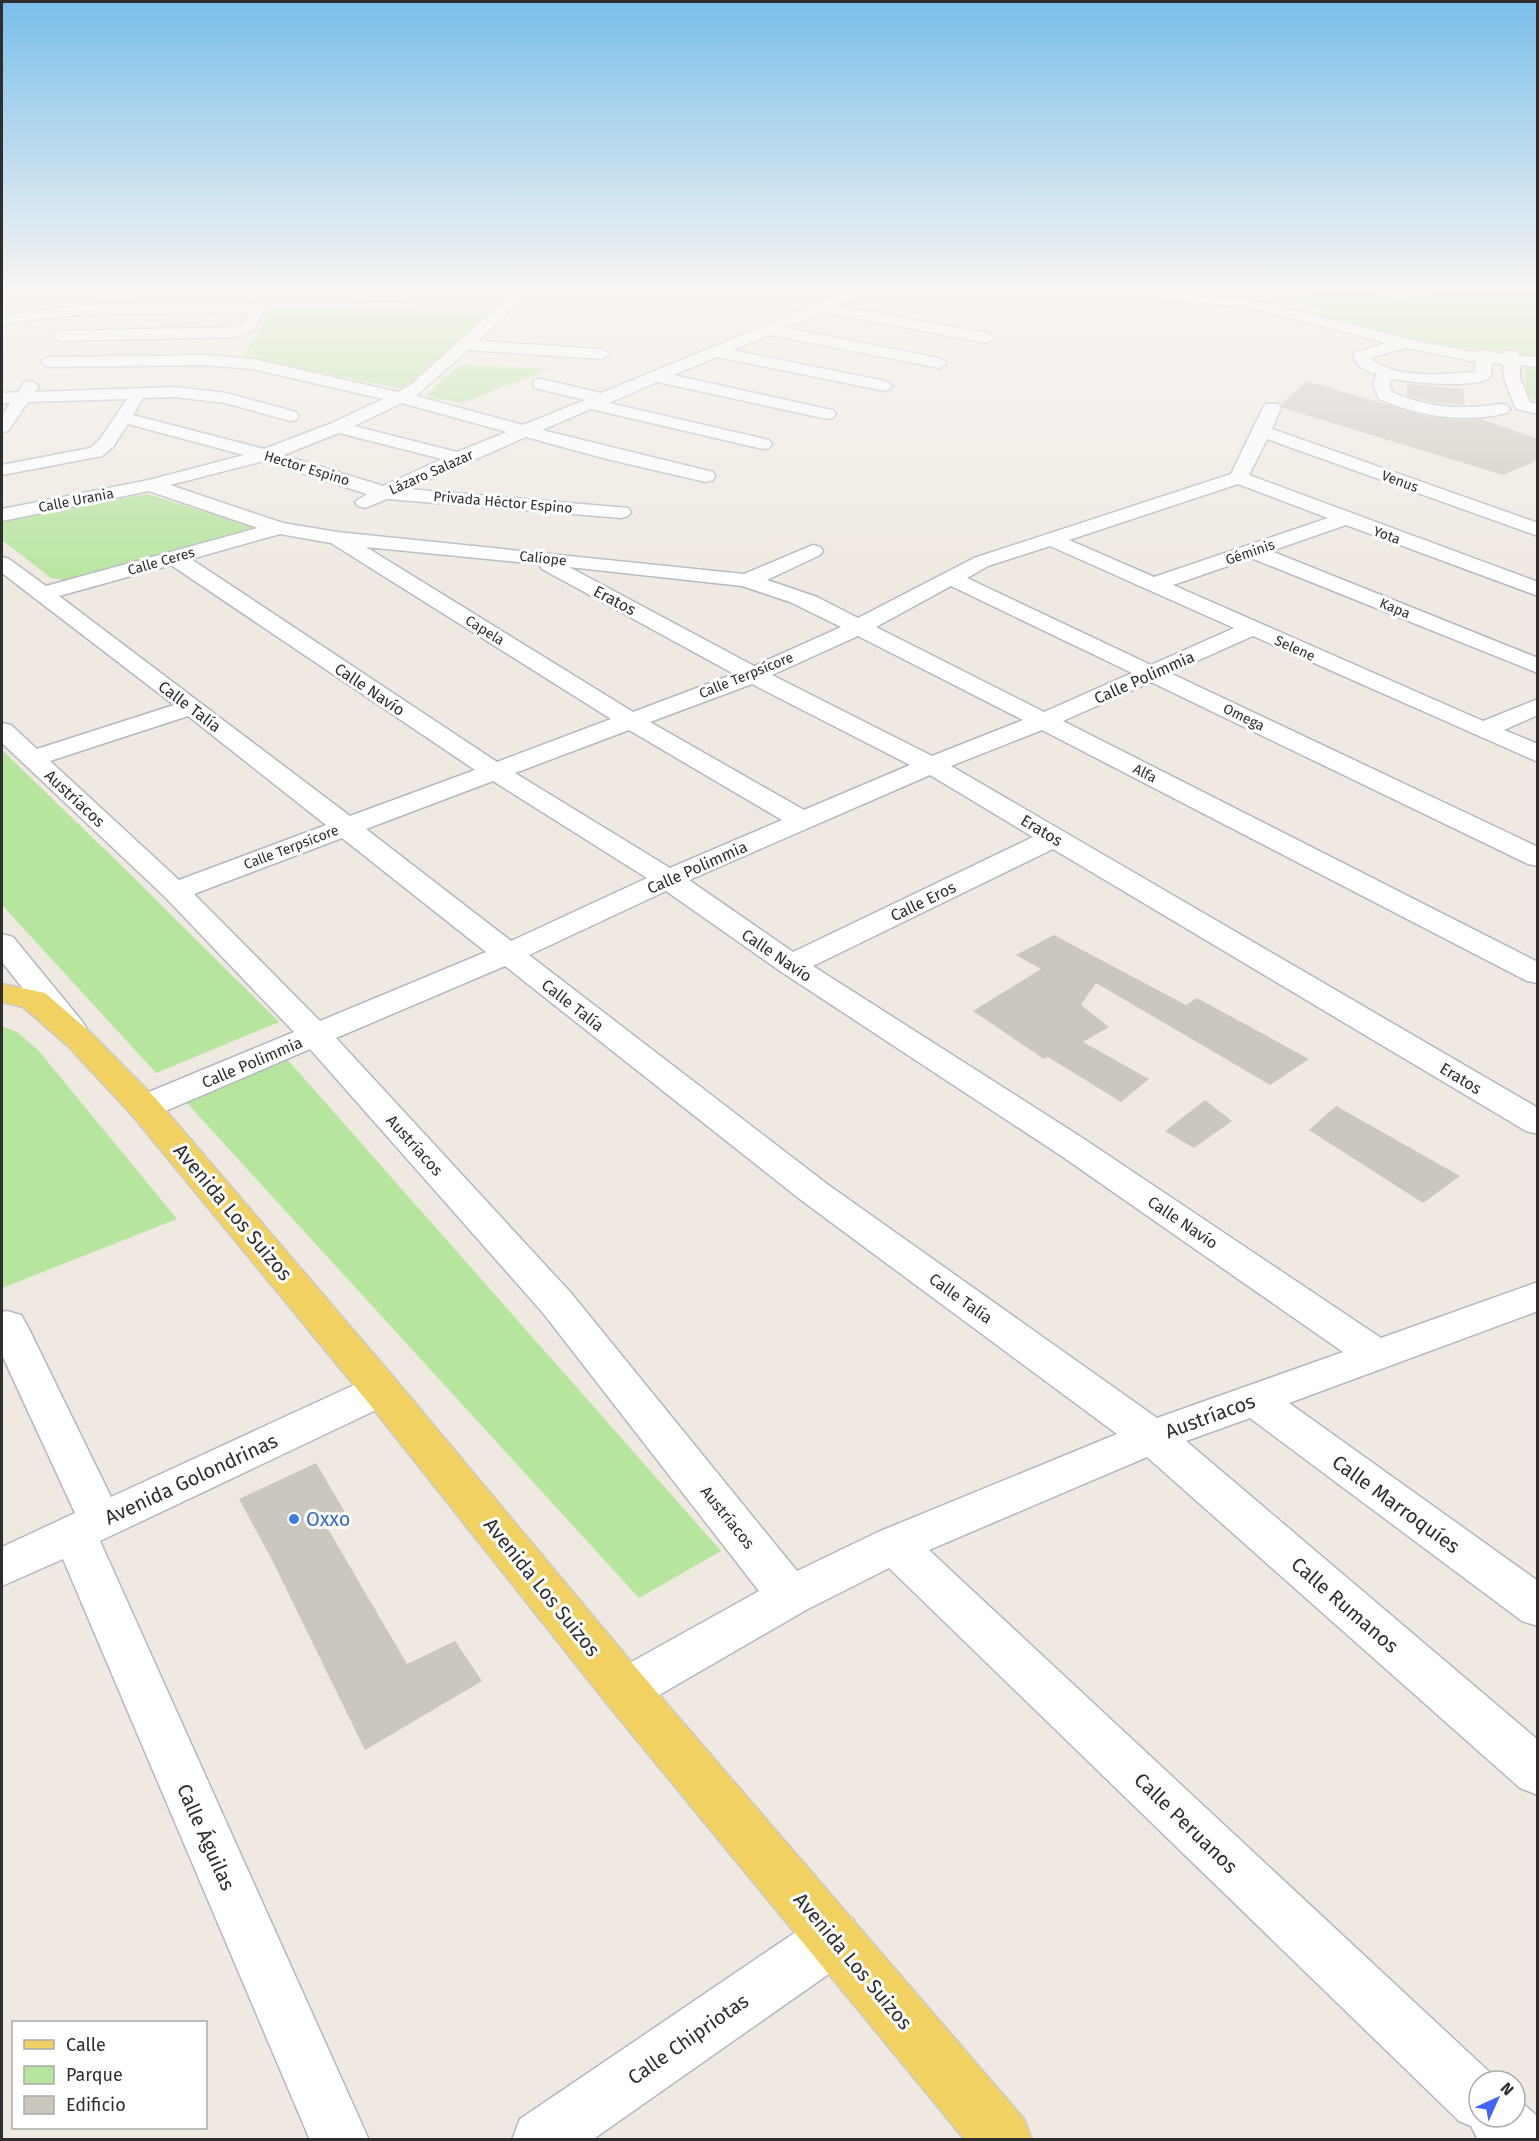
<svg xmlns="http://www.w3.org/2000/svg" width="1539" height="2141" viewBox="0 0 1539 2141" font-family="'Fira Sans',sans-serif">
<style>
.green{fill:#b6e59e}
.building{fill:#cbc7bf}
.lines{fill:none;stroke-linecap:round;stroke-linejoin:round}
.minor-casing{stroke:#b4b7c1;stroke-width:3}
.major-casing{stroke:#c9c9c9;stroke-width:3}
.minor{fill:#fff;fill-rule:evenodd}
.major{fill:#f2d163;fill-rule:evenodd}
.shop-dot{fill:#3f7fe0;stroke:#fff;stroke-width:2}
.labels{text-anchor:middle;stroke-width:6;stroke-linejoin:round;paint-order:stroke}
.far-street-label{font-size:14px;fill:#2e2e2e;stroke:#fff}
.street-label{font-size:16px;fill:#2e2e2e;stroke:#fff}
.near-street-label{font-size:20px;fill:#2e2e2e;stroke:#fff}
.near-shop-label{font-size:20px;fill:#366cbe;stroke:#fff;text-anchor:start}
</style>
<rect width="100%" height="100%" fill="#efe9e1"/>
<!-- green -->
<g class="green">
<path d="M 1316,291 L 1357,291 L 1400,299 L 1450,291 L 1537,291 L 1537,357 C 1457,351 1391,334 1314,313 L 1323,311 L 1292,301 Z"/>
<path d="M 273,308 L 488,313 L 403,389 L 243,357 Z"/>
<path d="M 1525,364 L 1537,365 L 1537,401 L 1526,393 Z"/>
<path d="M 459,365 L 549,369 L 461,403 L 426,396 Z"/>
<path d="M 147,494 L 258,528 L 69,581 L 51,578 L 2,540 L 2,520 Z"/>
<path d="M 2,750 L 129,873 L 279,1022 L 156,1073 L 2,905 Z"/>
<path d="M 2,1026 L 17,1032 L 38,1050 L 177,1219 L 2,1288 Z"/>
<path d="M 287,1059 L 721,1551 L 639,1598 L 186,1102 Z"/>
</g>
<!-- building -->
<g class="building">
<path d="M 1307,381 L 1425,416 L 1458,420 L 1481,419 L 1538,439 L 1538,460 L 1503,475 L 1283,408 L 1281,404 Z"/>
<path d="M 1407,384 L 1463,389 L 1465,405 L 1432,402 L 1407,396 Z"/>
<path d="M 1054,935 L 1186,1005 L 1197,998 L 1309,1059 L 1270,1085 L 1096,983 L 1081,1005 L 1109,1027 L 1083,1042 L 1149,1079 L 1121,1102 L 1048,1057 L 1044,1059 L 973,1011 L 1041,969 L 1016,955 Z"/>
<path d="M 1205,1100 L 1232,1121 L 1194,1148 L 1165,1131 Z"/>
<path d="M 1336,1106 L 1460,1176 L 1423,1203 L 1309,1130 Z"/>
<path d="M 316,1463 L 349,1519 L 328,1529 L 407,1664 L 455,1641 L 482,1681 L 365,1750 L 271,1558 L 239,1499 Z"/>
</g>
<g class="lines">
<defs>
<g id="minor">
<path d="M 299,291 L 445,291 L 443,294 C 400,305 353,299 309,297 Z"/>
<path d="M 515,291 L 531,291 L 478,341 L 602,349 L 610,354 L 602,359 L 468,350 L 416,396 L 523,425 L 585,400 L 535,388 L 533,384 L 535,380 L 541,379 L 601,393 L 849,291 L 869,291 L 838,306 L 987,333 L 995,338 L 987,343 L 823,312 L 785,328 L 939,358 L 947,363 L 939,368 L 770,335 L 732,350 L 885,381 L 893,386 L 885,391 L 717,357 L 673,375 L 827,409 L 833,410 L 836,414 L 833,418 L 827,419 L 657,382 L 609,403 L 769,440 L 772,444 L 769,448 L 763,449 L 591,409 L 542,430 L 713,472 L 715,476 L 713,480 L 706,482 L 607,459 L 526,437 L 408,489 L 628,508 L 631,512 L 628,516 L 621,518 L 387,499 L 365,508 L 358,506 L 355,502 L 367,494 L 264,461 L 170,485 L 283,523 L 337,532 L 744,574 L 813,545 L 820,547 L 823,551 L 820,555 L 767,580 L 817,597 L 858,618 L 974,558 L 1231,474 L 1263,408 L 1266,404 L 1278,404 L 1281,408 L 1272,429 L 1538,523 L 1538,536 L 1267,439 L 1249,475 L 1538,582 L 1538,596 L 1346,525 L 1271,551 L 1538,658 L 1538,673 L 1251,558 L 1173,585 L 1483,721 L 1538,699 L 1538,715 L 1504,730 L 1538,744 L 1538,762 L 1253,636 L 1170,673 L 1538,847 L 1538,866 L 1528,864 L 1151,682 L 1063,721 L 1538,962 L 1538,983 L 1527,981 L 1042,730 L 951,766 L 1538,1108 L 1538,1134 L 1526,1131 L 1053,849 L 813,966 L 1084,1139 L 1381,1338 L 1538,1282 L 1538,1311 L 1289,1403 L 1538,1581 L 1538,1626 L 1522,1621 L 1250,1418 L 1186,1441 L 1538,1740 L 1538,1795 L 1520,1788 L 1147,1457 L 929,1550 L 1499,2081 L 1479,2081 L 1479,2117 L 1515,2117 L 1515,2096 L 1538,2117 L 1538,2140 L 1478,2140 L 1471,2126 L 1459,2121 L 889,1568 L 806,1610 L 642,1705 L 625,1711 L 608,1705 L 601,1690 L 608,1675 L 759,1591 L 543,1313 L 310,1049 L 156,1115 L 144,1118 L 132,1115 L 127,1107 L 132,1099 L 294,1032 L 165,897 L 2,743 L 2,723 L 11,725 L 37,749 L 174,705 L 2,573 L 2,557 L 9,559 L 46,586 L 258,528 L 149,491 L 2,521 L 2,509 L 149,480 L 244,455 L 128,424 L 113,447 L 102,456 L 2,475 L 2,465 L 90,448 L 100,439 L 127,399 L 28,402 L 8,431 L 2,432 L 2,415 L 10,403 L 2,403 L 2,393 L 18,392 L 25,382 L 31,381 L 39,386 L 35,392 L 175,387 L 226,393 L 296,412 L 299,416 L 296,420 L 290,421 L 225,403 L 175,397 L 143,398 L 133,415 L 264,449 L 332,423 L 383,399 L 253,369 L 204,365 L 48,367 L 40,362 L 48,357 L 204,355 L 253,359 L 398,392 L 409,386 ZM 402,403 L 507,432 L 457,452 L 354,426 ZM 339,433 L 442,459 L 383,486 L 283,455 ZM 1238,484 L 1328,518 L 1154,577 L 1069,540 ZM 280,534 L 331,543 L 611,719 L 497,762 L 191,559 ZM 1050,546 L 1234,628 L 1151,665 L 967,578 L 988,566 ZM 366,547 L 539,564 L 542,569 L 734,674 L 633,712 ZM 171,565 L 475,770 L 350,816 L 59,596 ZM 569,567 L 742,586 L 790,602 L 841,627 L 754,666 ZM 951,586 L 1132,673 L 1044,712 L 876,627 ZM 858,636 L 1023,720 L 932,756 L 772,675 ZM 752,684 L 910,765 L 804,810 L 650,722 ZM 188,716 L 326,825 L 179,880 L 50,761 ZM 629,730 L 782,820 L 670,868 L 515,773 ZM 930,775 L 1033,837 L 793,952 L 689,880 ZM 493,781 L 647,878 L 511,941 L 366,829 ZM 342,838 L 486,952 L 320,1021 L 194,894 ZM 666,891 L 780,971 L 1060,1155 L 1343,1352 L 1157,1418 L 827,1184 L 529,955 ZM 505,966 L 801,1200 L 1117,1434 L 878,1532 L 797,1571 L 571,1293 L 336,1038 Z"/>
<path d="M 1088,291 L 1159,291 L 1261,302 L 1421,342 L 1474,352 L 1485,350 L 1503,354 L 1505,351 L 1517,351 L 1519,356 L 1538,357 L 1538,367 L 1520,365 L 1520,378 L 1530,402 L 1538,404 L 1538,414 L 1517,409 L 1514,405 L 1504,378 L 1503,364 L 1492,363 L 1491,376 C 1480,390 1410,382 1392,379 L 1389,384 L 1392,392 C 1427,408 1464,410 1501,404 L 1507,405 L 1510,409 L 1507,413 C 1464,423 1419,417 1379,399 L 1373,384 L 1377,374 C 1366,371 1357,367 1353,356 L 1355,353 L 1386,343 L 1261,310 L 1207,303 L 1095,295 ZM 1406,348 L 1476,362 L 1475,372 C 1443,374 1396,380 1370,358 Z"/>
<path d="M 243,303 L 261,305 L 264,311 L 254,330 L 236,337 L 60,341 L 52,336 L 60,331 L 234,327 L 243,324 L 249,312 L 77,315 L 29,320 L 2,325 L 2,317 C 79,299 163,304 243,303 Z"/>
<path d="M 2,934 L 13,937 L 81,1020 L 86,1027 L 81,1034 L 70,1037 L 59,1034 L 2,962 Z"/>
<path d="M 7,1311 L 21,1315 L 27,1325 L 111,1497 L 367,1379 L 381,1375 L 395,1379 L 401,1390 L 395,1401 L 100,1541 L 369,2140 L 310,2140 L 63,1559 L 2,1586 L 2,1547 L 75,1513 L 2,1355 L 2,1312 Z"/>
<path d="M 834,1911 L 853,1919 L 861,1938 L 853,1957 L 592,2140 L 512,2140 L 520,2119 L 815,1919 Z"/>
</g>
<path id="major" d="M 2,984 L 45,993 L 89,1031 L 156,1099 L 395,1379 L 642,1675 L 1024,2119 L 1032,2140 L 965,2140 L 608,1705 L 367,1401 L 132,1115 L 67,1045 L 23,1007 L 2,1002 Z"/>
</defs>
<!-- minor casing -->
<use href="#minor" class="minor-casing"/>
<!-- major casing -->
<use href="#major" class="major-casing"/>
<!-- minor -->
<use href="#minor" class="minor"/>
<!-- major -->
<use href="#major" class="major"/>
</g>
<!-- sky -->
<linearGradient id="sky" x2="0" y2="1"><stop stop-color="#7abfeb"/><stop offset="0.49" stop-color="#f8f5f2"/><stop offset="1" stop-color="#f8f5f2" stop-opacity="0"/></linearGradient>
<rect width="1539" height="591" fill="url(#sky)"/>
<!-- markers -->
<circle class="shop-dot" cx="294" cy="1519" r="6"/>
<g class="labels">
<!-- far-street labels -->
<g class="far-street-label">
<text transform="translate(307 468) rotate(17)" y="5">Hector Espino</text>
<text transform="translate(431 472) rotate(-24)" y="5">Lázaro Salazar</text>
<text transform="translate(1400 481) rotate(20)" y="5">Venus</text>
<text transform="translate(76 500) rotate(-11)" y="5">Calle Urania</text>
<text transform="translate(503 502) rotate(5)" y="5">Privada Héctor Espino</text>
<text transform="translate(1387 535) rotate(20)" y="5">Yota</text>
<text transform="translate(1250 552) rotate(-19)" y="5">Géminis</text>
<text transform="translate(543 558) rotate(6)" y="5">Calíope</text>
<text transform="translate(161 561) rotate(-16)" y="5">Calle Ceres</text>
<text transform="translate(1395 608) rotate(22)" y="5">Kapa</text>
<text transform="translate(485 630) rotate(32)" y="5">Capela</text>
<text transform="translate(1295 648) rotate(24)" y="5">Selene</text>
<text transform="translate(746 675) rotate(-22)" y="5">Calle Terpsícore</text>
<text transform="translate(1244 717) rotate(26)" y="5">Omega</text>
<text transform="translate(1145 773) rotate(27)" y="5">Alfa</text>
<text transform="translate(291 847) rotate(-21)" y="5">Calle Terpsícore</text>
</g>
<!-- street labels -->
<g class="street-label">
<text transform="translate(615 600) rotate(28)" y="6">Eratos</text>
<text transform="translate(1144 677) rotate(-24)" y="6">Calle Polimmia</text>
<text transform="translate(370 689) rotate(34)" y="6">Calle Navío</text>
<text transform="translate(190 706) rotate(37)" y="6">Calle Talía</text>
<text transform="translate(75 798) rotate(43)" y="6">Austríacos</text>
<text transform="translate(1042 830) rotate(31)" y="6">Eratos</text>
<text transform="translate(697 867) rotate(-24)" y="6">Calle Polimmia</text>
<text transform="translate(923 901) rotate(-26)" y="6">Calle Eros</text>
<text transform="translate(777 955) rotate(34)" y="6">Calle Navío</text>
<text transform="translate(573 1005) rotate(38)" y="6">Calle Talía</text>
<text transform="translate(252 1062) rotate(-23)" y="6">Calle Polimmia</text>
<text transform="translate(1461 1078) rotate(31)" y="6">Eratos</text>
<text transform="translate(415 1145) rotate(48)" y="6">Austríacos</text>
<text transform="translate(1183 1222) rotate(34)" y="6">Calle Navío</text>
<text transform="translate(961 1298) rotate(36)" y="6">Calle Talía</text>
<text transform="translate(728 1517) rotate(51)" y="6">Austríacos</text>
</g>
<!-- near-street labels -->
<g class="near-street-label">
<text transform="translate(233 1212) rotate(50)" y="7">Avenida Los Suizos</text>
<text transform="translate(1210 1416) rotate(-20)" y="7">Austríacos</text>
<text transform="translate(191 1479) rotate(-25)" y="7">Avenida Golondrinas</text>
<text transform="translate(1396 1504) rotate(36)" y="7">Calle Marroquíes</text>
<text transform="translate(542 1587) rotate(51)" y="7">Avenida Los Suizos</text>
<text transform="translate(1345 1605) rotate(41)" y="7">Calle Rumanos</text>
<text transform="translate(1186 1823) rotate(44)" y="7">Calle Peruanos</text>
<text transform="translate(206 1837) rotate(66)" y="7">Calle Águilas</text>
<text transform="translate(853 1961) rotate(50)" y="7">Avenida Los Suizos</text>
<text transform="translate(688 2039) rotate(-35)" y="7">Calle Chipriotas</text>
</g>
<!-- near-shop labels -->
<g class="near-shop-label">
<text x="306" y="1526">Oxxo</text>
</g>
</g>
<!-- border -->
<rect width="1539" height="2141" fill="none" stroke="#2e2e2e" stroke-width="6"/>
<!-- legend -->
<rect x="12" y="2021" width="195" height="108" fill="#ffffff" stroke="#ababab" stroke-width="1.5"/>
<rect x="24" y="2040" width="30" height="9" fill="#f2d163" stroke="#ababab" stroke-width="1.5"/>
<text x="66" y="2051" font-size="18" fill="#2e2e2e">Calle</text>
<rect x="24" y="2066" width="30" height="18" fill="#b6e59e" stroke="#ababab" stroke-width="1.5"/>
<text x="66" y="2081" font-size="18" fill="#2e2e2e">Parque</text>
<rect x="24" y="2096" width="30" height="18" fill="#cbc7bf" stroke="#ababab" stroke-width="1.5"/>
<text x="66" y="2111" font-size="18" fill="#2e2e2e">Edificio</text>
<!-- north arrow -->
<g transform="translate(1497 2099) rotate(45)"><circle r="28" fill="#ffffff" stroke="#ababab" stroke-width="1.5"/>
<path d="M0-4.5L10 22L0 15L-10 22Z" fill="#4264fb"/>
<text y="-9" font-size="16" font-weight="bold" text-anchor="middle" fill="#2e2e2e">N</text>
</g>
</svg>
